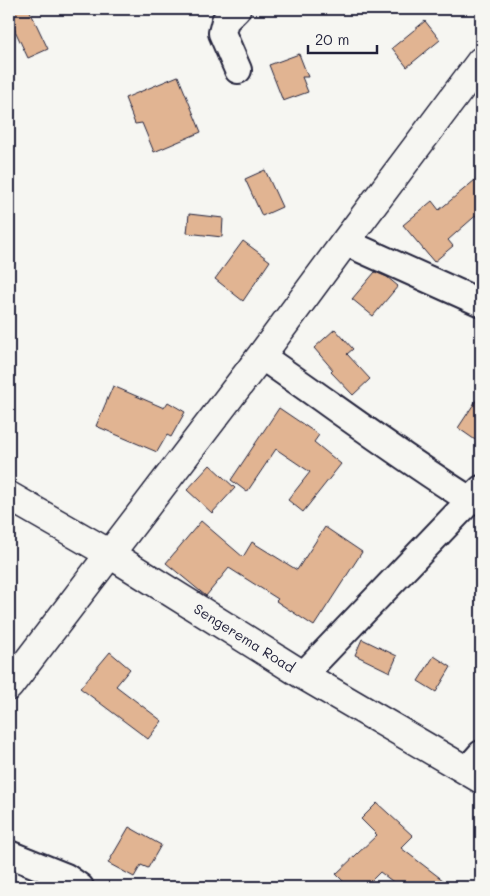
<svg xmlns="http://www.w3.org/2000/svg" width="490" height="896" viewBox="0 0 490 896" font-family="Mali,sans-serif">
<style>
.building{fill:#e1b492;stroke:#22223b}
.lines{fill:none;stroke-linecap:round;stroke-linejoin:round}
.minor-casing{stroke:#22223b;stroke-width:30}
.tertiary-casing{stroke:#22223b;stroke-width:31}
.secondary-casing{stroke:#22223b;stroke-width:31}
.minor{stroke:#f6f6f2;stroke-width:26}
.tertiary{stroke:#f6f6f2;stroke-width:28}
.secondary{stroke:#f6f6f2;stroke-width:28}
.labels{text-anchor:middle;stroke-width:5;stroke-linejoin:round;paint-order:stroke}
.street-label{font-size:14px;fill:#22223b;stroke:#f6f6f2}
</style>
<rect width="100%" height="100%" fill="#f6f6f2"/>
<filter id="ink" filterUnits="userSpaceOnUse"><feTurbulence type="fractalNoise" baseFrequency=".02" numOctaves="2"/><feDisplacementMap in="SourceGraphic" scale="10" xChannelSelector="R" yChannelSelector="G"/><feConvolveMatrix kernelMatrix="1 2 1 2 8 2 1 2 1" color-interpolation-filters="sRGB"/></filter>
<g filter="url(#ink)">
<!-- building -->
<g class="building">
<path d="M 9,9 L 29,9 L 48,49 L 28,58 L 9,18 Z"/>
<path d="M 425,21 L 440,40 L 407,67 L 392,48 Z"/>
<path d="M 299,54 L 308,77 L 302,77 L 308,92 L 283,101 L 269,65 Z"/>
<path d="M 178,76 L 201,132 L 154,152 L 142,123 L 135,124 L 125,98 Z"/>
<path d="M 265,170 L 282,207 L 262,216 L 245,179 Z"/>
<path d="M 481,175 L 481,211 L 448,240 L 453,246 L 434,262 L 403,225 L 432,201 L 439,210 Z"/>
<path d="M 189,214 L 223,218 L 222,237 L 187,233 Z"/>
<path d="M 243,241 L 270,261 L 243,301 L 215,279 Z"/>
<path d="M 375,272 L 387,277 L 398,286 L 373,316 L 352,299 Z"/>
<path d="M 335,329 L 353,349 L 347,354 L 370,379 L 353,395 L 331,372 L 333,370 L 314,348 Z"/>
<path d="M 113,386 L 164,408 L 168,402 L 185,412 L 171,437 L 167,435 L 157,452 L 96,426 Z"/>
<path d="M 481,393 L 481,444 L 458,428 Z"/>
<path d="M 279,408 L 319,435 L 314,442 L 341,464 L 303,512 L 288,500 L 310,472 L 276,449 L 247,492 L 231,480 Z"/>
<path d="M 210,465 L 235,488 L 212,513 L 187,490 Z"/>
<path d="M 201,521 L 243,557 L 252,542 L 297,570 L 325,527 L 362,552 L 314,626 L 276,601 L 278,599 L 229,568 L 206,596 L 166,563 Z"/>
<path d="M 362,639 L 397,656 L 390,672 L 355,655 Z"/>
<path d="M 110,652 L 130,669 L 116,686 L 162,721 L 148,739 L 80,688 Z"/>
<path d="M 434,656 L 451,667 L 436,692 L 418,681 Z"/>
<path d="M 377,803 L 413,836 L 401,848 L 452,887 L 400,887 L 380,872 L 365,887 L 349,887 L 336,874 L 377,835 L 361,819 Z"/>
<path d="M 129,827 L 161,845 L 148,868 L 141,865 L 134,877 L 108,863 Z"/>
</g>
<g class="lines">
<defs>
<g id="minor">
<path d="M 237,9 L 225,21 L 222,33 L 238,70"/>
<path d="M 345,242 L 481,303"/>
<path d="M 261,356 C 331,404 398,455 470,500"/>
<path d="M 303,675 L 481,489"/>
<path d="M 467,770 L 481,754"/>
<path d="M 9,854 L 66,877 L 80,887"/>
</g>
<path id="tertiary" d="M 9,686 L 261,356 L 345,242 L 481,61"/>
<g id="secondary">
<path id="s1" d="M 9,496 L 110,554 L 303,675 L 481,779"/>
</g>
</defs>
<!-- minor casing -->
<use href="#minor" class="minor-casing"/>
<!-- tertiary casing -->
<use href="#tertiary" class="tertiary-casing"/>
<!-- secondary casing -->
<use href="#secondary" class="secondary-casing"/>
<!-- minor -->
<use href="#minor" class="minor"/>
<!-- tertiary -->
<use href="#tertiary" class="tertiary"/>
<!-- secondary -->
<use href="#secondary" class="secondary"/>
</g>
</g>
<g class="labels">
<!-- street labels -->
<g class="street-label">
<text dy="5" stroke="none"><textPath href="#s1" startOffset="275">Sengerema Road</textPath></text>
</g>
</g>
<!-- margin -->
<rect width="490" height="896" fill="none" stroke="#f6f6f2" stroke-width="30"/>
<rect x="15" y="15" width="460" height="866" fill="none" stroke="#22223b" stroke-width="2" filter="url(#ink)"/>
<!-- scale -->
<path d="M308 45v8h69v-8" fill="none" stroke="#22223b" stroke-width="2.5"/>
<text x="315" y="45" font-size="15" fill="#22223b" stroke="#f6f6f2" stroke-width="4" paint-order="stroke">20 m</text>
</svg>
